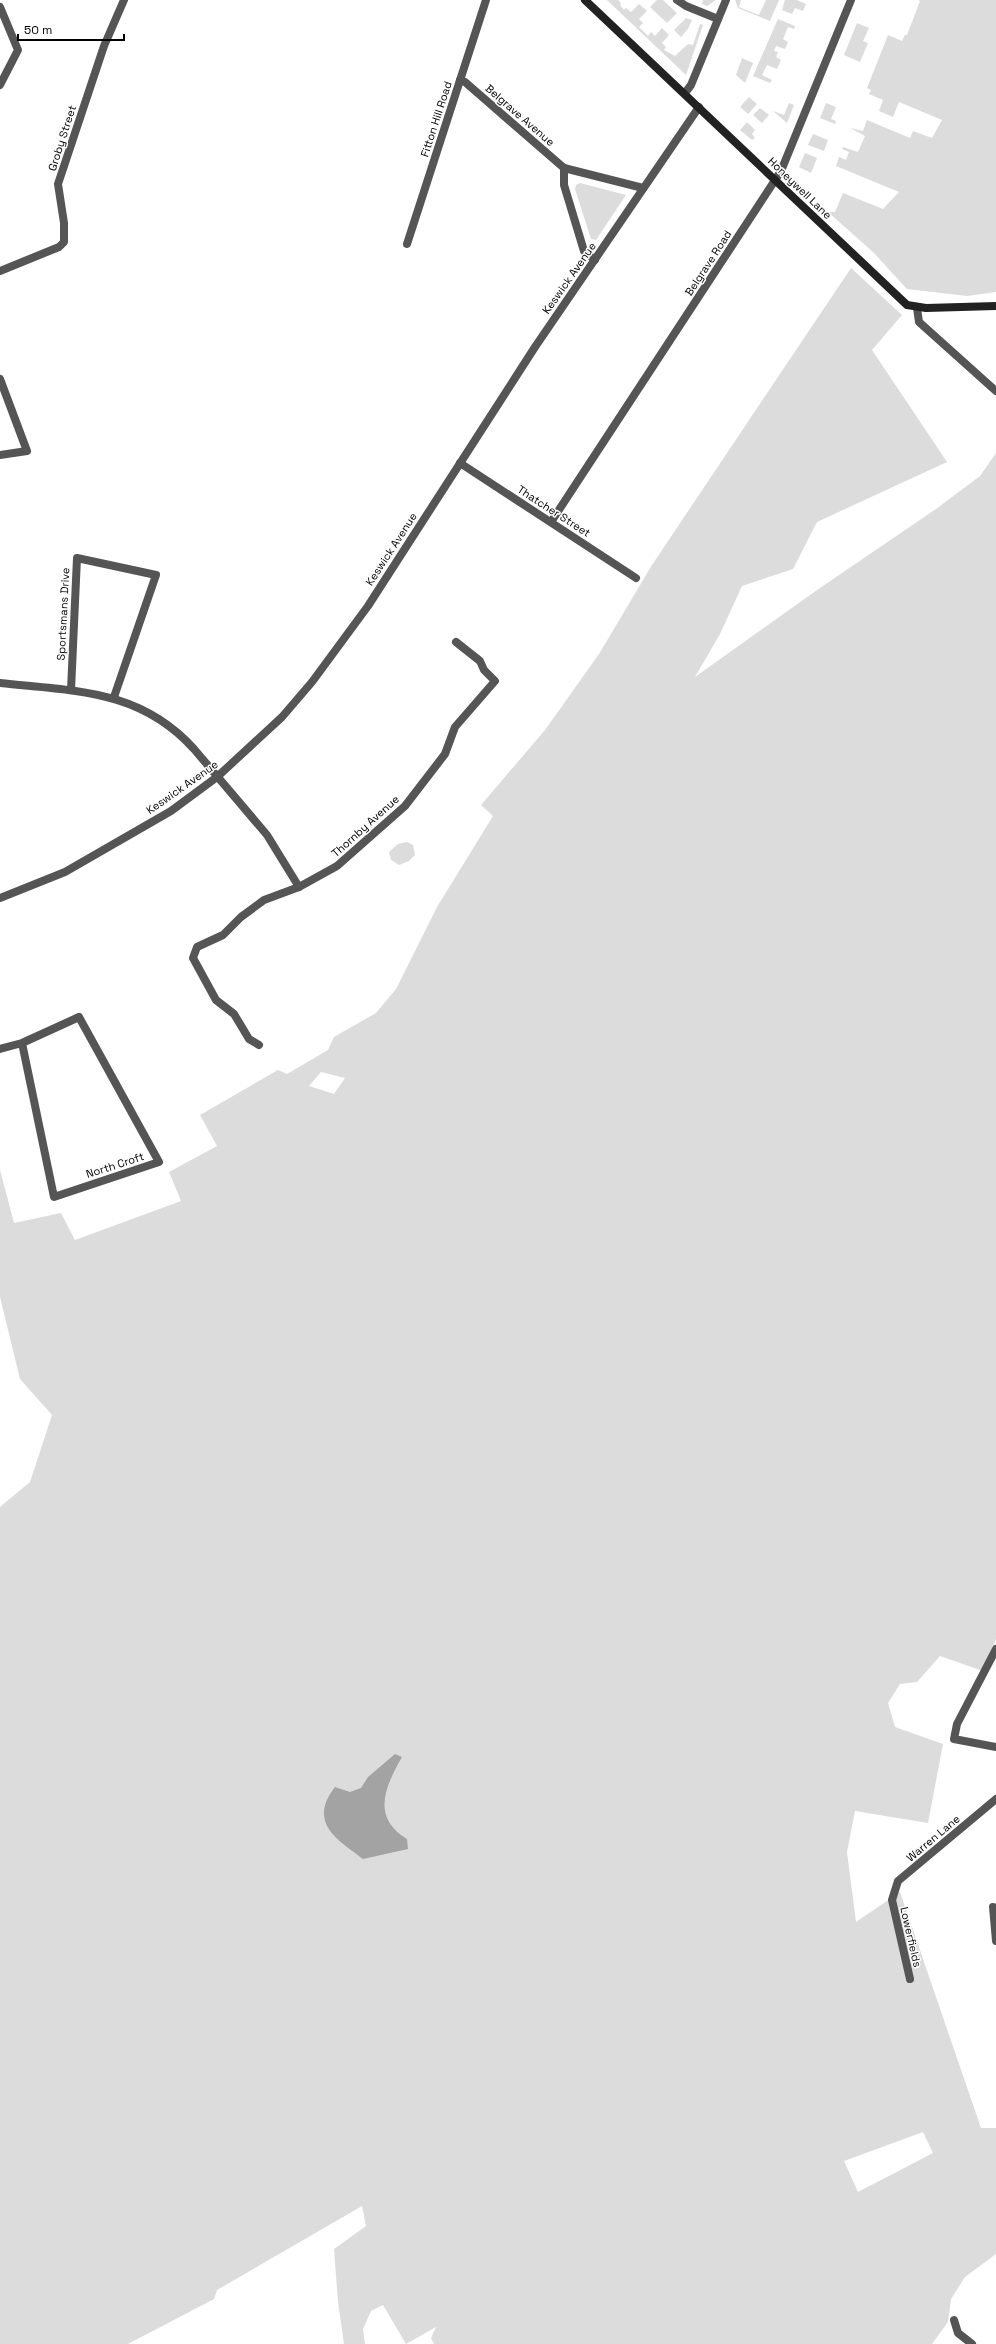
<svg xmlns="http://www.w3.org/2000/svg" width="996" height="2344" viewBox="0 0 996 2344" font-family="'Space Grotesk',sans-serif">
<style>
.green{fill:#dcdcdc;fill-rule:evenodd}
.water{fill:#a3a3a3}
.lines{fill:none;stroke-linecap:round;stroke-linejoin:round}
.street{stroke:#555;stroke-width:8}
.secondary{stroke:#222;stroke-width:8}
.labels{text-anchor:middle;stroke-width:3;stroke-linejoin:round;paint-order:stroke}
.street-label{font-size:11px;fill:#000;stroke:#fff}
</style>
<rect width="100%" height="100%" fill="#fff"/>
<!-- green -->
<g class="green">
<path d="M 607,0 L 618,0 L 621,3 L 620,5 L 624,10 L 626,8 L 631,12 L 639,4 L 647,11 L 639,19 L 643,23 L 639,27 L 648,36 L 651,32 L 655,36 L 662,28 L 669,35 L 662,43 L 666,47 L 664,50 L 675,56 L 688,44 L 693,45 L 700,24 L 703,25 L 686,75 Z"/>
<path d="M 657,0 L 663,0 L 677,13 L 667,23 L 650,7 Z"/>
<path d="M 703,0 L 716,0 L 707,6 L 702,4 Z"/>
<path d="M 741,0 L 739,7 L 759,15 L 766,0 L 779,0 L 770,21 L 738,8 L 735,0 Z"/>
<path d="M 785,0 L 797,0 L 806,4 L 803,11 L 795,8 L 792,14 L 782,10 Z"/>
<path d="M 918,0 L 996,0 L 996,292 L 967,296 L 907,289 L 873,252 L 828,212 L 835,212 L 843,193 L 883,209 L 899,192 L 836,166 L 839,157 L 846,160 L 849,152 L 842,149 L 843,147 L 858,152 L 865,136 L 850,128 L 863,131 L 867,120 L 910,138 L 913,131 L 932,138 L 942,120 L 899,102 L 893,117 L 879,111 L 883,100 L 869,94 L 871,90 L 867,88 L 888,35 L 902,41 L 905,35 L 907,35 L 920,1 Z"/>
<path d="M 686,18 L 692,20 L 688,29 L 681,37 L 674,30 Z"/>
<path d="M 778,19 L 795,26 L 794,29 L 788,27 L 783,39 L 788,42 L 785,49 L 776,46 L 774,51 L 778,52 L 776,57 L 781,60 L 777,69 L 767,65 L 762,75 L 772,80 L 770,83 L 753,76 Z"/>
<path d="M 857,23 L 869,28 L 863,41 L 868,43 L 860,62 L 844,55 Z"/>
<path d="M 742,58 L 753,63 L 745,83 L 736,75 Z"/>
<path d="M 749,97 L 757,104 L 748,114 L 740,107 Z"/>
<path d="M 789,103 L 794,105 L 787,123 L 773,111 L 784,115 Z"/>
<path d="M 826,103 L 836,107 L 831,119 L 836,121 L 835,124 L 820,118 Z"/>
<path d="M 760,108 L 769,115 L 762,123 L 753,115 Z"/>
<path d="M 747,122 L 755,130 L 752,134 L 755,138 L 752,140 L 740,130 Z"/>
<path d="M 813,134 L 828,140 L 824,151 L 808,145 Z"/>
<path d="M 805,153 L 817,158 L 811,173 L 799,167 Z"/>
<path d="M 580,183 L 626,195 L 596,240 L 591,239 L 575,189 L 576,185 Z"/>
<path d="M 851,268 L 902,315 L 872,350 L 947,462 L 817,522 L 793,569 L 742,586 L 720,634 L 695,677 L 817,590 L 936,509 L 980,476 L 996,453 L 996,1639 L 983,1671 L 940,1656 L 917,1682 L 900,1684 L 888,1703 L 895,1727 L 943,1744 L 928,1823 L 855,1811 L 847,1852 L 856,1922 L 900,1892 L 981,2128 L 996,2128 L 996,2254 L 965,2277 L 951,2299 L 948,2322 L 932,2344 L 434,2344 L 431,2338 L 436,2327 L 406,2344 L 383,2305 L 371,2311 L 363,2329 L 365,2344 L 344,2344 L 338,2302 L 334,2249 L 366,2226 L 362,2206 L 217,2290 L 214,2299 L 128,2344 L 0,2344 L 0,1507 L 30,1482 L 52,1415 L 20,1379 L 0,1297 L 0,1170 L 14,1223 L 61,1213 L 75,1240 L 181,1201 L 169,1172 L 217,1146 L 200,1115 L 278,1070 L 287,1074 L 328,1050 L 334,1037 L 376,1013 L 396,989 L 437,907 L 493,816 L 481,805 L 545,730 L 599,654 L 652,565 ZM 321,1072 L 345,1078 L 334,1094 L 309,1086 ZM 923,2132 L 933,2153 L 858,2192 L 844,2161 Z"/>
<path d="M 407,842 L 413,845 L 415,855 L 409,861 L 399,865 L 391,860 L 389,852 L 398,844 Z"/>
</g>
<!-- water -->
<path class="water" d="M 395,1754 L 402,1757 C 385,1787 371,1817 407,1839 L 408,1849 L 363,1859 C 338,1840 307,1823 335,1787 L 350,1792 L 361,1788 L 368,1777 Z"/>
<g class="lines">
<!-- street -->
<g class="street">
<path d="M 677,0 L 686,6 L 718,19"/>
<path d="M 0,7 L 18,50 L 0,85"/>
<path d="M 460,80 L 465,82 L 564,168 L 643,188"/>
<path d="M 685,93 L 691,85 L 726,0"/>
<path d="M 564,168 L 564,185 L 584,251 L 595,260"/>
<path d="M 407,244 L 486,0"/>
<path d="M 0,271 L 59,247 L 64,242 L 64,223 L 58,184 L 104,46 L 124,0"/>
<path d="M 917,308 L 919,322 L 996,391"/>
<path d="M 0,379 L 27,451 L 0,455"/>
<path d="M 460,463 L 636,578"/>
<path d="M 551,522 L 781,171 L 851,0"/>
<path d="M 0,683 C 74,691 140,689 194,749 L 267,835 L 299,887"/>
<path d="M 71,690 L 77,558 L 156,575 L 114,697"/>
<path d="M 0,898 L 65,872 L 171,811 L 217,777 L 282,717 L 312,682 L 368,606 L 535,347 L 699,107"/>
<path d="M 259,1045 L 249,1039 L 234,1014 L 216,1000 L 193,958 L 197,947 L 223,935 L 241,917 L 264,900 L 299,887 L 337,866 L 405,806 L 445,754 L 455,727 L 495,681 L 484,670 L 480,661 L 456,642"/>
<path d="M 0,1049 L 22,1043 L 79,1017 L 159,1162 L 54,1197 L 22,1043"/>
<path d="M 996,1649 L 957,1724 L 954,1739 L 996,1747"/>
<path d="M 993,1907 L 996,1941"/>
<path d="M 910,1979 L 892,1900 L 898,1881 L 996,1799"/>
<path d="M 954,2320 L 958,2333 L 972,2344"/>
</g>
<!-- secondary -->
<path class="secondary" d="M 585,0 L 907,305 L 926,308 L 996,306"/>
</g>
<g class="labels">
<!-- street labels -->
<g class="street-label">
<text transform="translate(520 115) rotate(41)" y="4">Belgrave Avenue</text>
<text transform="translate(436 119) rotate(-72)" y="4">Fitton Hill Road</text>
<text transform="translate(62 138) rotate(-72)" y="4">Groby Street</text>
<text transform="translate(800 188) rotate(44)" y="4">Honeywell Lane</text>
<text transform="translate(708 263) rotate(-57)" y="4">Belgrave Road</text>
<text transform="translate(569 278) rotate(-55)" y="4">Keswick Avenue</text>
<text transform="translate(554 511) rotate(33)" y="4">Thatcher Street</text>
<text transform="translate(391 549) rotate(-57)" y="4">Keswick Avenue</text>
<text transform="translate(63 614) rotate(-87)" y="4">Sportsmans Drive</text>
<text transform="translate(182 787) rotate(-35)" y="4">Keswick Avenue</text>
<text transform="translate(365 826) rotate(-42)" y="4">Thornby Avenue</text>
<text transform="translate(115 1165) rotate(-18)" y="4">North Croft</text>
<text transform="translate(933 1838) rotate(-40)" y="4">Warren Lane</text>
<text transform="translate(911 1937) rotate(77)" y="4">Lowerfields</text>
</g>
</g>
<!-- scale -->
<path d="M18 34v6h106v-6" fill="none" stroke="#000000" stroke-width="2"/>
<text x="24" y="34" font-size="12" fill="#000000" stroke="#ffffff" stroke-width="3" paint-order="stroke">50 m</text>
</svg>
